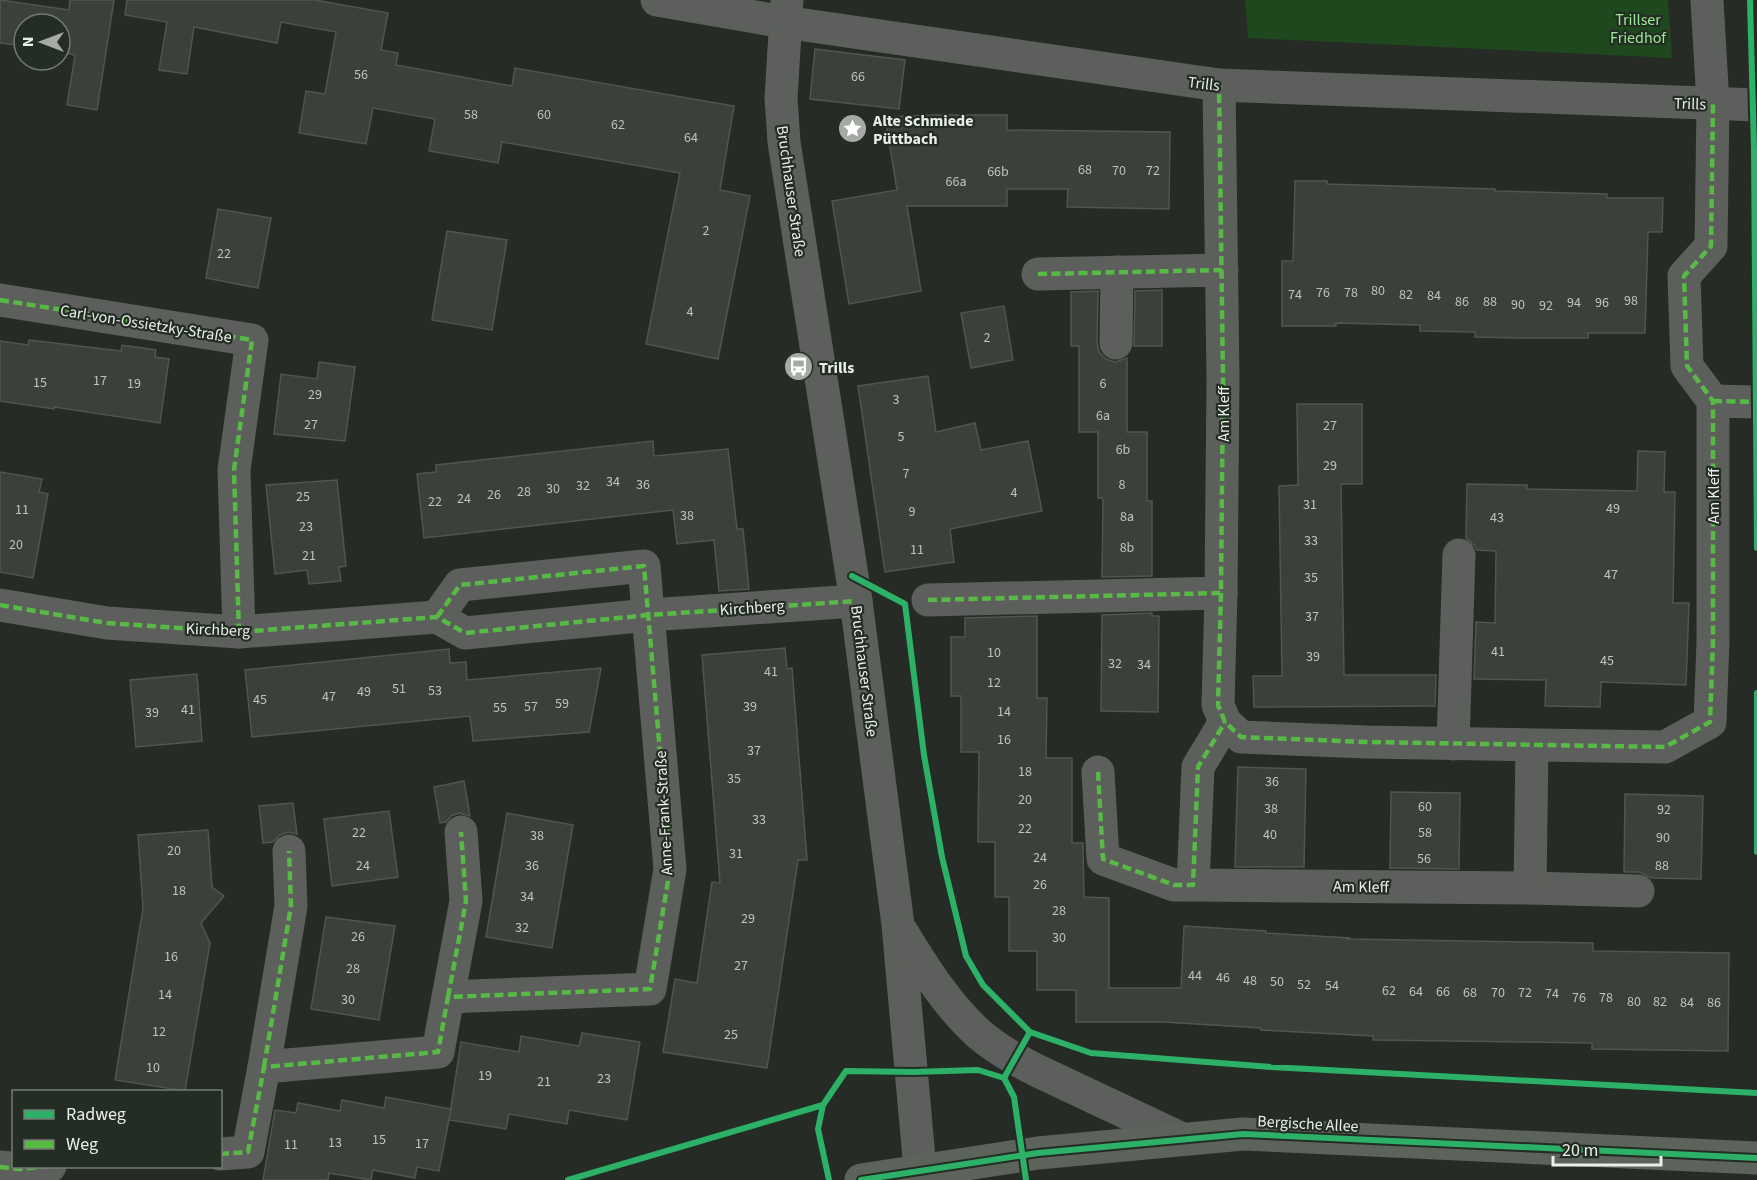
<svg xmlns="http://www.w3.org/2000/svg" width="1757" height="1180" viewBox="0 0 1757 1180" font-family="'Source Sans 3',sans-serif">
<style>
.green{fill:#20481f}
.building{fill:#3c403b;stroke:#515550;stroke-width:1.5}
.lines{fill:none;stroke-linecap:round;stroke-linejoin:round}
.minor{stroke:#5c5f5b;stroke-width:33}
.major{stroke:#5c635b;stroke-width:33}
.quiet{stroke:#58b947;stroke-width:4.5;stroke-dasharray:9 4.5;stroke-linecap:butt}
.cycleway-casing{stroke:#242d24;stroke-width:10}
.cycleway{stroke:#2db169;stroke-width:6}
.labels{text-anchor:middle;stroke-width:4.5;stroke-linejoin:round;paint-order:stroke}
.number-label{font-size:14px;fill:#bec3be}
.park-label{font-size:16px;fill:#9ae996;stroke:#242d24}
.street-label{font-size:16px;fill:#eaefe9;stroke:#242d24}
.poi-label{font-size:16px;font-weight:bold;fill:#eaefe9;stroke:#242d24;text-anchor:start}
</style>
<rect width="100%" height="100%" fill="#262b26"/>
<!-- green -->
<path class="green" d="M 1245,0 L 1668,0 L 1672,58 L 1248,38 Z"/>
<!-- building -->
<g class="building">
<path d="M 0,0 L 69,10 L 70,0 L 114,0 L 97,110 L 67,105 L 75,55 L 60,52 L 60,24 L 24,24 L 24,46 L 0,43 Z"/>
<path d="M 127,0 L 315,0 L 388,13 L 381,50 L 398,53 L 396,65 L 512,86 L 515,68 L 734,106 L 720,190 L 750,196 L 718,359 L 646,344 L 680,173 L 502,142 L 498,163 L 429,151 L 435,119 L 373,108 L 366,144 L 299,133 L 306,91 L 325,94 L 336,32 L 281,22 L 277,43 L 194,27 L 187,74 L 159,70 L 167,22 L 125,15 Z"/>
<path d="M 815,49 L 905,60 L 899,109 L 810,99 Z"/>
<path d="M 934,115 L 1007,115 L 1007,130 L 1170,132 L 1169,209 L 1067,207 L 1068,189 L 1007,189 L 1007,206 L 907,206 L 921,291 L 849,304 L 832,201 L 897,190 L 885,117 Z"/>
<path d="M 1295,181 L 1327,181 L 1327,184 L 1495,189 L 1495,191 L 1607,194 L 1607,198 L 1663,198 L 1662,232 L 1648,232 L 1645,333 L 1588,333 L 1588,338 L 1519,338 L 1475,337 L 1475,332 L 1420,331 L 1420,325 L 1336,323 L 1336,326 L 1282,326 L 1282,261 L 1293,261 Z"/>
<path d="M 218,209 L 271,218 L 258,288 L 206,278 Z"/>
<path d="M 447,231 L 507,240 L 492,330 L 432,320 Z"/>
<path d="M 1162,290 L 1162,346 L 1134,346 L 1135,291 Z"/>
<path d="M 1098,291 L 1097,343 L 1099,352 L 1106,359 L 1115,362 L 1127,358 L 1127,432 L 1147,432 L 1147,501 L 1152,501 L 1152,576 L 1102,577 L 1103,501 L 1102,498 L 1098,498 L 1098,432 L 1079,432 L 1079,346 L 1071,346 L 1071,292 Z"/>
<path d="M 1004,306 L 1013,360 L 971,368 L 961,313 Z"/>
<path d="M 29,340 L 121,351 L 122,345 L 156,350 L 155,357 L 169,359 L 160,423 L 54,407 L 54,409 L 0,401 L 0,341 L 28,345 Z"/>
<path d="M 319,362 L 355,367 L 345,441 L 274,434 L 281,374 L 317,379 Z"/>
<path d="M 928,376 L 936,432 L 975,423 L 981,450 L 1028,441 L 1042,511 L 950,529 L 954,562 L 885,572 L 858,386 Z"/>
<path d="M 1297,404 L 1362,404 L 1362,484 L 1341,484 L 1344,675 L 1436,675 L 1435,706 L 1254,707 L 1253,676 L 1282,676 L 1279,486 L 1298,485 Z"/>
<path d="M 653,441 L 654,456 L 728,449 L 737,529 L 743,529 L 749,589 L 719,591 L 714,540 L 677,544 L 673,510 L 424,538 L 417,474 L 436,472 L 436,465 Z"/>
<path d="M 1638,451 L 1665,452 L 1664,492 L 1675,492 L 1673,603 L 1689,603 L 1686,685 L 1601,682 L 1600,707 L 1545,706 L 1546,680 L 1474,679 L 1476,622 L 1495,623 L 1496,551 L 1477,550 L 1475,546 L 1466,538 L 1467,484 L 1527,485 L 1527,489 L 1637,491 Z"/>
<path d="M 0,472 L 42,479 L 39,492 L 48,494 L 33,578 L 0,572 Z"/>
<path d="M 337,480 L 346,566 L 339,567 L 341,581 L 309,584 L 307,570 L 275,574 L 266,485 Z"/>
<path d="M 1152,613 L 1152,616 L 1159,616 L 1158,712 L 1101,711 L 1102,615 Z"/>
<path d="M 1037,616 L 1037,698 L 1047,698 L 1046,758 L 1072,758 L 1072,843 L 1083,843 L 1084,897 L 1109,898 L 1109,988 L 1181,988 L 1184,926 L 1266,931 L 1266,933 L 1349,938 L 1348,939 L 1593,943 L 1593,951 L 1729,953 L 1728,1051 L 1592,1049 L 1592,1043 L 1373,1040 L 1373,1036 L 1261,1030 L 1261,1028 L 1164,1022 L 1076,1022 L 1076,990 L 1037,990 L 1037,951 L 1009,951 L 1009,897 L 995,897 L 995,842 L 978,842 L 979,752 L 961,752 L 961,696 L 951,696 L 951,637 L 965,637 L 965,618 Z"/>
<path d="M 785,648 L 787,669 L 792,668 L 807,860 L 798,860 L 767,1068 L 663,1052 L 675,979 L 697,983 L 712,882 L 720,883 L 702,655 Z"/>
<path d="M 449,649 L 450,663 L 466,662 L 467,680 L 601,668 L 589,732 L 473,741 L 470,716 L 252,737 L 245,670 Z"/>
<path d="M 197,674 L 202,741 L 136,747 L 130,680 Z"/>
<path d="M 1238,767 L 1306,769 L 1304,867 L 1235,867 Z"/>
<path d="M 464,781 L 470,816 L 459,813 L 451,816 L 446,822 L 440,823 L 434,787 Z"/>
<path d="M 1391,792 L 1460,793 L 1459,869 L 1390,868 Z"/>
<path d="M 1625,794 L 1703,796 L 1701,879 L 1651,878 L 1639,872 L 1624,872 Z"/>
<path d="M 293,803 L 297,834 L 288,832 L 280,835 L 273,842 L 263,843 L 259,806 Z"/>
<path d="M 389,811 L 398,877 L 332,886 L 324,819 Z"/>
<path d="M 507,813 L 573,825 L 552,948 L 486,937 Z"/>
<path d="M 208,830 L 212,887 L 224,896 L 201,923 L 210,943 L 185,1091 L 115,1080 L 143,908 L 138,835 Z"/>
<path d="M 326,917 L 395,926 L 379,1020 L 311,1009 Z"/>
<path d="M 582,1033 L 640,1042 L 627,1120 L 569,1110 L 567,1124 L 509,1114 L 506,1129 L 449,1120 L 461,1042 L 519,1052 L 521,1036 L 579,1046 Z"/>
<path d="M 386,1097 L 451,1109 L 439,1171 L 417,1167 L 415,1178 L 373,1170 L 371,1180 L 329,1173 L 328,1180 L 263,1180 L 275,1110 L 296,1113 L 298,1103 L 340,1111 L 342,1100 L 384,1108 Z"/>
</g>
<g class="lines">
<!-- minor -->
<g class="minor">
<path d="M 657,0 L 784,22 L 1219,85 L 1757,105"/>
<path d="M 787,0 L 781,98 L 784,142 L 856,601 L 898,925 L 921,1180"/>
<path d="M 1038,274 L 1222,270"/>
<path d="M 0,300 L 252,340 L 234,470 L 239,632"/>
<path d="M 1116,343 L 1117,272"/>
<path d="M 1713,401 L 1757,402"/>
<path d="M 1221,593 L 1218,705 L 1225,722 L 1241,737 L 1367,742 L 1665,747 L 1710,722 L 1713,641 L 1713,401 L 1687,366 L 1684,276 L 1711,246 L 1713,104 L 1707,0"/>
<path d="M 928,600 L 1221,593 L 1223,379 L 1219,85"/>
<path d="M 0,605 L 107,623 L 239,632 L 437,617 L 465,633 L 649,615 L 856,601"/>
<path d="M 1453,744 L 1459,555"/>
<path d="M 1098,772 L 1103,859 L 1174,885 L 1193,885 L 1198,767 L 1225,722"/>
<path d="M 1193,885 L 1530,888 L 1638,891"/>
<path d="M 1530,888 L 1532,746"/>
<path d="M 902,932 C 924,968 947,1005 979,1034 C 996,1049 1018,1061 1038,1071 L 1180,1138"/>
<path d="M 448,997 L 466,901 L 461,832"/>
<path d="M 264,1067 L 291,906 L 289,851"/>
<path d="M 220,1154 L 248,1152 L 264,1067 L 438,1052 L 448,997 L 650,989 L 670,869 L 644,566 L 460,585 L 437,617"/>
<path d="M 0,1167 L 19,1169 L 50,1166"/>
</g>
<!-- major -->
<path class="major" d="M 861,1180 L 1038,1153 L 1243,1134 L 1757,1158"/>
<!-- quiet -->
<g class="quiet">
<path d="M 1038,274 L 1222,270"/>
<path d="M 0,300 L 252,340 L 234,470 L 239,632"/>
<path d="M 1713,401 L 1757,402"/>
<path d="M 1221,593 L 1218,705 L 1225,722 L 1241,737 L 1367,742 L 1665,747 L 1710,722 L 1713,641 L 1713,401 L 1687,366 L 1684,276 L 1711,246 L 1713,104"/>
<path d="M 928,600 L 1221,593 L 1223,379 L 1219,85"/>
<path d="M 0,605 L 107,623 L 239,632 L 437,617 L 465,633 L 649,615 L 856,601"/>
<path d="M 1098,772 L 1103,859 L 1174,885 L 1193,885 L 1198,767 L 1225,722"/>
<path d="M 448,997 L 466,901 L 461,832"/>
<path d="M 264,1067 L 291,906 L 289,851"/>
<path d="M 220,1154 L 248,1152 L 264,1067 L 438,1052 L 448,997 L 650,989 L 670,869 L 644,566 L 460,585 L 437,617"/>
<path d="M 0,1167 L 19,1169 L 50,1166"/>
</g>
<defs>
<g id="cycleway">
<path d="M 1750,0 L 1754,149 L 1757,548"/>
<path d="M 852,576 L 905,604 L 924,755 L 942,857 L 966,956 L 983,985 L 1030,1032"/>
<path d="M 1757,693 L 1757,852"/>
<path d="M 1004,1078 L 1014,1097 L 1026,1180"/>
<path d="M 823,1105 L 818,1129 L 829,1180"/>
<path d="M 568,1180 L 823,1105 L 846,1071 L 913,1072 L 978,1070 L 1004,1078 L 1030,1032 L 1091,1053 L 1271,1067 L 1757,1093"/>
<path d="M 861,1180 L 1038,1153 L 1243,1134 L 1757,1158"/>
</g>
</defs>
<!-- cycleway casing -->
<use href="#cycleway" class="cycleway-casing"/>
<!-- cycleway -->
<use href="#cycleway" class="cycleway"/>
</g>
<!-- icons -->
<defs>
<symbol id="sight-disc" viewBox="-11 -11 22 22"><circle r="9.5" fill="#a5aaa5" stroke="#242d24"/><path d="M0-6L1.8-2.2L6-1.7L2.9 1.2L3.7 5.4L0 3.3L-3.7 5.4L-2.9 1.2L-6-1.7L-1.8-2.2Z" fill="#fff"/></symbol>
<symbol id="bus-disc" viewBox="-11 -11 22 22"><circle r="9.5" fill="#a5aaa5" stroke="#242d24"/><path d="M-5-6H5V4H4V6H2V4H-2V6H-4V4H-5ZM-3.5-4V0h7V-4ZM-3.5 1.2v1.5H-2V1.2ZM2 1.2v1.5H3.5V1.2Z" fill="#fff"/></symbol>
</defs>
<g fill-rule="evenodd">
<use href="#sight-disc" x="836" y="112" width="33" height="33"/>
<use href="#bus-disc" x="782" y="350" width="33" height="33"/>
</g>
<g class="labels">
<!-- number labels -->
<g class="number-label">
<text x="361" y="79">56</text>
<text x="858" y="81">66</text>
<text x="471" y="119">58</text>
<text x="544" y="119">60</text>
<text x="618" y="129">62</text>
<text x="691" y="142">64</text>
<text x="1085" y="174">68</text>
<text x="1119" y="175">70</text>
<text x="1153" y="175">72</text>
<text x="998" y="176">66b</text>
<text x="956" y="186">66a</text>
<text x="706" y="235">2</text>
<text x="224" y="258">22</text>
<text x="1378" y="295">80</text>
<text x="1323" y="297">76</text>
<text x="1351" y="297">78</text>
<text x="1295" y="299">74</text>
<text x="1406" y="299">82</text>
<text x="1434" y="300">84</text>
<text x="1631" y="305">98</text>
<text x="1462" y="306">86</text>
<text x="1490" y="306">88</text>
<text x="1574" y="307">94</text>
<text x="1602" y="307">96</text>
<text x="1518" y="309">90</text>
<text x="1546" y="310">92</text>
<text x="690" y="316">4</text>
<text x="987" y="342">2</text>
<text x="100" y="385">17</text>
<text x="40" y="387">15</text>
<text x="134" y="388">19</text>
<text x="1103" y="388">6</text>
<text x="315" y="399">29</text>
<text x="896" y="404">3</text>
<text x="1103" y="420">6a</text>
<text x="311" y="429">27</text>
<text x="1330" y="430">27</text>
<text x="901" y="441">5</text>
<text x="1123" y="454">6b</text>
<text x="1330" y="470">29</text>
<text x="906" y="478">7</text>
<text x="613" y="486">34</text>
<text x="643" y="489">36</text>
<text x="1122" y="489">8</text>
<text x="583" y="490">32</text>
<text x="553" y="493">30</text>
<text x="524" y="496">28</text>
<text x="1014" y="497">4</text>
<text x="494" y="499">26</text>
<text x="303" y="501">25</text>
<text x="464" y="503">24</text>
<text x="435" y="506">22</text>
<text x="1310" y="509">31</text>
<text x="1613" y="513">49</text>
<text x="22" y="514">11</text>
<text x="912" y="516">9</text>
<text x="687" y="520">38</text>
<text x="1127" y="521">8a</text>
<text x="1497" y="522">43</text>
<text x="306" y="531">23</text>
<text x="1311" y="545">33</text>
<text x="16" y="549">20</text>
<text x="1127" y="552">8b</text>
<text x="917" y="554">11</text>
<text x="309" y="560">21</text>
<text x="1611" y="579">47</text>
<text x="1311" y="582">35</text>
<text x="1312" y="621">37</text>
<text x="1498" y="656">41</text>
<text x="994" y="657">10</text>
<text x="1313" y="661">39</text>
<text x="1607" y="665">45</text>
<text x="1115" y="668">32</text>
<text x="1144" y="669">34</text>
<text x="771" y="676">41</text>
<text x="994" y="687">12</text>
<text x="399" y="693">51</text>
<text x="435" y="695">53</text>
<text x="364" y="696">49</text>
<text x="329" y="701">47</text>
<text x="260" y="704">45</text>
<text x="562" y="708">59</text>
<text x="531" y="711">57</text>
<text x="750" y="711">39</text>
<text x="500" y="712">55</text>
<text x="188" y="714">41</text>
<text x="1004" y="716">14</text>
<text x="152" y="717">39</text>
<text x="1004" y="744">16</text>
<text x="754" y="755">37</text>
<text x="1025" y="776">18</text>
<text x="734" y="783">35</text>
<text x="1272" y="786">36</text>
<text x="1025" y="804">20</text>
<text x="1425" y="811">60</text>
<text x="1271" y="813">38</text>
<text x="1664" y="814">92</text>
<text x="759" y="824">33</text>
<text x="1025" y="833">22</text>
<text x="359" y="837">22</text>
<text x="1425" y="837">58</text>
<text x="1270" y="839">40</text>
<text x="537" y="840">38</text>
<text x="1663" y="842">90</text>
<text x="174" y="855">20</text>
<text x="736" y="858">31</text>
<text x="1040" y="862">24</text>
<text x="1424" y="863">56</text>
<text x="363" y="870">24</text>
<text x="532" y="870">36</text>
<text x="1662" y="870">88</text>
<text x="1040" y="889">26</text>
<text x="179" y="895">18</text>
<text x="527" y="901">34</text>
<text x="1059" y="915">28</text>
<text x="748" y="923">29</text>
<text x="522" y="932">32</text>
<text x="358" y="941">26</text>
<text x="1059" y="942">30</text>
<text x="171" y="961">16</text>
<text x="741" y="970">27</text>
<text x="353" y="973">28</text>
<text x="1195" y="980">44</text>
<text x="1223" y="982">46</text>
<text x="1250" y="985">48</text>
<text x="1277" y="986">50</text>
<text x="1304" y="989">52</text>
<text x="1332" y="990">54</text>
<text x="1389" y="995">62</text>
<text x="1416" y="996">64</text>
<text x="1443" y="996">66</text>
<text x="1470" y="997">68</text>
<text x="1498" y="997">70</text>
<text x="1525" y="997">72</text>
<text x="1552" y="998">74</text>
<text x="165" y="999">14</text>
<text x="1579" y="1002">76</text>
<text x="1606" y="1002">78</text>
<text x="348" y="1004">30</text>
<text x="1634" y="1006">80</text>
<text x="1660" y="1006">82</text>
<text x="1687" y="1007">84</text>
<text x="1714" y="1007">86</text>
<text x="159" y="1036">12</text>
<text x="731" y="1039">25</text>
<text x="153" y="1072">10</text>
<text x="485" y="1080">19</text>
<text x="604" y="1083">23</text>
<text x="544" y="1086">21</text>
<text x="379" y="1144">15</text>
<text x="335" y="1147">13</text>
<text x="422" y="1148">17</text>
<text x="291" y="1149">11</text>
</g>
<!-- park labels -->
<g class="park-label">
<text x="1638" y="25">Trillser<tspan x="1638" dy="18">Friedhof</tspan></text>
</g>
<!-- street labels -->
<g class="street-label">
<text transform="translate(1204 83) rotate(7)" y="6">Trills</text>
<text transform="translate(1690 103) rotate(2)" y="6">Trills</text>
<text transform="translate(792 191) rotate(82)" y="6">Bruchhauser Straße</text>
<text transform="translate(146 323) rotate(9)" y="6">Carl-von-Ossietzky-Straße</text>
<text transform="translate(1223 414) rotate(-90)" y="6">Am Kleff</text>
<text transform="translate(1713 496) rotate(-90)" y="6">Am Kleff</text>
<text transform="translate(752 607) rotate(-4)" y="6">Kirchberg</text>
<text transform="translate(218 629) rotate(2)" y="6">Kirchberg</text>
<text transform="translate(865 671) rotate(83)" y="6">Bruchhauser Straße</text>
<text transform="translate(663 813) rotate(-93)" y="6">Anne-Frank-Straße</text>
<text transform="translate(1361 886) rotate(1)" y="6">Am Kleff</text>
<text transform="translate(1308 1123) rotate(3)" y="6">Bergische Allee</text>
</g>
<!-- poi labels -->
<g class="poi-label">
<text x="873" y="126">Alte Schmiede<tspan x="873" dy="18">Püttbach</tspan></text>
<text x="819" y="373">Trills</text>
</g>
</g>
<!-- legend -->
<rect x="12" y="1090" width="210" height="78" fill="#242d24" stroke="#737b73" stroke-width="1.5"/>
<rect x="24" y="1110" width="30" height="9" fill="#2db169" stroke="#737b73" stroke-width="1.5"/>
<text x="66" y="1120" font-size="18" fill="#eaefe9">Radweg</text>
<rect x="24" y="1140" width="30" height="9" fill="#58b947" stroke="#737b73" stroke-width="1.5"/>
<text x="66" y="1150" font-size="18" fill="#eaefe9">Weg</text>
<!-- north arrow -->
<g transform="translate(42 42) rotate(270)"><circle r="28" fill="#242d24" stroke="#737b73" stroke-width="1.5"/>
<path d="M0-4.5L10 22L0 15L-10 22Z" fill="#a5aaa5"/>
<text y="-9" font-size="16" font-weight="bold" text-anchor="middle" fill="#eaefe9">N</text>
</g>
<!-- scale -->
<path d="M1553 1156v9h108v-9" fill="none" stroke="#eaefe9" stroke-width="3"/>
<text x="1562" y="1156" font-size="18" fill="#eaefe9" stroke="#242d24" stroke-width="4.5" paint-order="stroke">20 m</text>
</svg>
